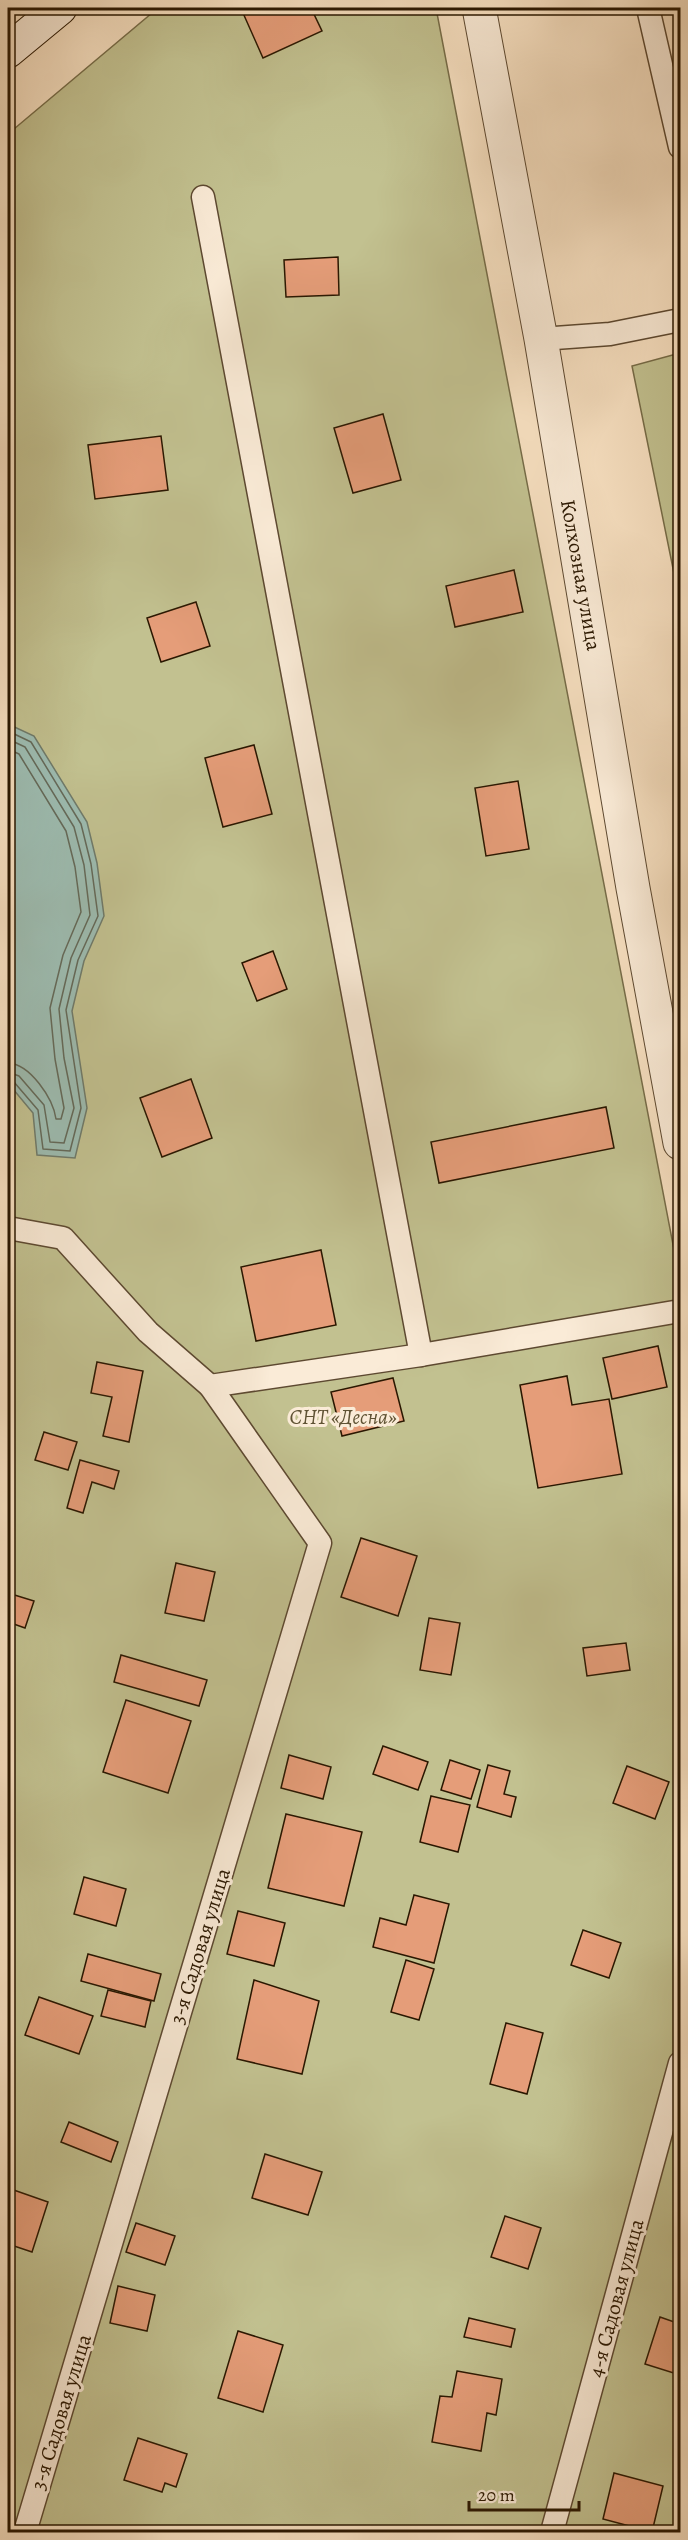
<svg xmlns="http://www.w3.org/2000/svg" width="688" height="2540" viewBox="0 0 688 2540" font-family="Alegreya,serif">
<style>
.green{fill:#c2c190;stroke:#766c48;stroke-width:1.5}
.water{fill:#9dbdb2;stroke:#6f7b6b;stroke-width:1.5}
.lines{fill:none;stroke-linecap:round;stroke-linejoin:round}
.shore{stroke:#646a5a;stroke-width:1.5}
.building{fill:#e59d79;stroke:#2a1701;stroke-width:1.5}
.lane-casing{stroke:#5d4931;stroke-width:25}
.street-casing{stroke:#5d4931;stroke-width:35}
.secondary-casing{stroke:#2a1701;stroke-width:35}
.lane{stroke:#faebd7;stroke-width:22}
.street{stroke:#faebd7;stroke-width:33}
.secondary{stroke:#faebd7;stroke-width:33}
.labels{text-anchor:middle;stroke-width:6;stroke-linejoin:round;paint-order:stroke}
.street-label{font-size:21px;fill:#2a1701;stroke:#faebd7}
.park-label{font-size:21px;font-style:italic;fill:#5f5233;stroke:#faebd7}
</style>
<rect width="100%" height="100%" fill="#f7e0c1"/>
<filter id="stains"><feTurbulence type="fractalNoise" baseFrequency=".00333" numOctaves="4"/><feColorMatrix values="0 0 0 0 .2 0 0 0 0 .09 0 0 0 0 .02 0 0 0 .5 -.17"/></filter>
<radialGradient id="worn" r=".72"><stop offset=".6" stop-color="#630" stop-opacity="0"/><stop offset="1" stop-color="#630" stop-opacity=".3"/></radialGradient>
<!-- green -->
<g class="green">
<path d="M 158,8 L 436,8 L 680,1281 L 680,2532 L 8,2532 L 8,134 Z"/>
<path d="M 680,353 L 680,603 L 632,366 Z"/>
</g>
<!-- water -->
<path class="water" d="M 8,724 L 34,736 L 87,822 L 97,863 L 104,916 L 84,961 L 72,1011 L 87,1108 L 75,1158 L 37,1155 L 33,1113 L 8,1083 Z"/>
<g class="lines">
<!-- shore -->
<g class="shore">
<path d="M 8,731 L 31,742 L 81,824 L 91,864 L 98,916 L 78,960 L 66,1010 L 81,1108 L 70,1151 L 43,1149 L 38,1110 L 14,1082 L 8,1080"/>
<path d="M 8,739 L 25,747 L 74,827 L 84,865 L 90,915 L 71,958 L 59,1009 L 64,1058 L 74,1108 L 64,1143 L 50,1142 L 44,1105 L 19,1076 L 8,1072"/>
<path d="M 8,749 L 19,754 L 66,831 L 75,867 L 81,912 L 63,955 L 50,1008 L 55,1059 L 64,1108 L 61,1119 L 56,1119 C 53,1098 30,1064 8,1063"/>
</g>
</g>
<!-- building -->
<g class="building">
<path d="M 256,8 L 311,8 L 322,31 L 263,58 L 243,13 Z"/>
<path d="M 338,257 L 339,295 L 286,297 L 284,260 Z"/>
<path d="M 383,414 L 401,480 L 353,493 L 334,428 Z"/>
<path d="M 161,436 L 168,490 L 95,499 L 88,445 Z"/>
<path d="M 514,570 L 523,612 L 455,627 L 446,586 Z"/>
<path d="M 196,602 L 210,646 L 161,662 L 147,618 Z"/>
<path d="M 254,745 L 272,814 L 223,827 L 205,758 Z"/>
<path d="M 518,781 L 529,849 L 486,856 L 475,788 Z"/>
<path d="M 273,951 L 287,989 L 257,1001 L 242,963 Z"/>
<path d="M 191,1079 L 212,1138 L 162,1157 L 140,1098 Z"/>
<path d="M 606,1107 L 614,1148 L 439,1183 L 431,1142 Z"/>
<path d="M 321,1250 L 336,1325 L 256,1341 L 241,1267 Z"/>
<path d="M 658,1346 L 667,1387 L 612,1399 L 603,1358 Z"/>
<path d="M 97,1362 L 143,1371 L 129,1442 L 103,1436 L 112,1397 L 91,1393 Z"/>
<path d="M 567,1376 L 572,1405 L 609,1399 L 622,1474 L 538,1488 L 520,1385 Z"/>
<path d="M 393,1378 L 404,1421 L 342,1436 L 331,1392 Z"/>
<path d="M 44,1432 L 77,1442 L 68,1470 L 35,1460 Z"/>
<path d="M 80,1460 L 119,1471 L 114,1489 L 92,1482 L 83,1513 L 67,1508 Z"/>
<path d="M 361,1538 L 417,1556 L 398,1616 L 341,1597 Z"/>
<path d="M 176,1563 L 215,1572 L 204,1621 L 165,1613 Z"/>
<path d="M 8,1593 L 34,1601 L 25,1628 L 8,1622 Z"/>
<path d="M 429,1618 L 460,1623 L 451,1675 L 420,1670 Z"/>
<path d="M 626,1643 L 630,1670 L 587,1676 L 583,1648 Z"/>
<path d="M 121,1655 L 207,1680 L 199,1706 L 114,1682 Z"/>
<path d="M 126,1700 L 191,1721 L 168,1793 L 103,1772 Z"/>
<path d="M 383,1746 L 428,1762 L 418,1790 L 373,1774 Z"/>
<path d="M 289,1755 L 331,1767 L 323,1799 L 281,1788 Z"/>
<path d="M 450,1760 L 480,1770 L 471,1799 L 441,1790 Z"/>
<path d="M 488,1765 L 510,1771 L 504,1794 L 516,1797 L 511,1817 L 477,1807 Z"/>
<path d="M 627,1766 L 669,1782 L 655,1819 L 613,1803 Z"/>
<path d="M 431,1796 L 470,1805 L 458,1852 L 420,1842 Z"/>
<path d="M 286,1814 L 362,1832 L 344,1906 L 268,1888 Z"/>
<path d="M 84,1877 L 126,1889 L 116,1926 L 74,1914 Z"/>
<path d="M 414,1895 L 449,1904 L 434,1963 L 373,1947 L 380,1918 L 406,1925 Z"/>
<path d="M 238,1911 L 285,1923 L 274,1966 L 227,1954 Z"/>
<path d="M 583,1930 L 621,1943 L 609,1978 L 571,1965 Z"/>
<path d="M 88,1954 L 161,1974 L 154,2001 L 81,1981 Z"/>
<path d="M 406,1960 L 434,1969 L 419,2020 L 391,2012 Z"/>
<path d="M 254,1980 L 319,2001 L 302,2074 L 237,2059 Z"/>
<path d="M 108,1990 L 151,2001 L 145,2027 L 101,2016 Z"/>
<path d="M 39,1997 L 93,2016 L 79,2054 L 25,2035 Z"/>
<path d="M 506,2023 L 543,2033 L 527,2094 L 490,2084 Z"/>
<path d="M 69,2122 L 118,2142 L 111,2162 L 61,2142 Z"/>
<path d="M 265,2154 L 322,2172 L 308,2215 L 252,2198 Z"/>
<path d="M 8,2188 L 48,2202 L 32,2252 L 8,2244 Z"/>
<path d="M 505,2216 L 541,2228 L 528,2269 L 491,2257 Z"/>
<path d="M 136,2223 L 175,2236 L 165,2265 L 126,2252 Z"/>
<path d="M 118,2286 L 155,2295 L 147,2331 L 110,2323 Z"/>
<path d="M 660,2317 L 680,2324 L 680,2375 L 645,2364 Z"/>
<path d="M 469,2318 L 515,2329 L 511,2347 L 464,2337 Z"/>
<path d="M 238,2331 L 283,2345 L 263,2412 L 218,2398 Z"/>
<path d="M 457,2371 L 502,2379 L 496,2415 L 487,2413 L 481,2451 L 432,2442 L 440,2396 L 452,2397 Z"/>
<path d="M 138,2438 L 187,2454 L 176,2487 L 165,2483 L 162,2492 L 124,2480 Z"/>
<path d="M 614,2473 L 663,2486 L 652,2532 L 603,2519 Z"/>
</g>
<g class="lines">
<defs>
<g id="lane">
<path d="M 648,8 L 680,147"/>
<path d="M 203,197 L 421,1355"/>
<path d="M 541,339 L 610,334 L 680,320"/>
<path d="M 8,1228 L 63,1238 L 148,1332 L 210,1386 L 421,1355 L 680,1311"/>
<path d="M 25,2532 L 320,1543 L 210,1386"/>
<path d="M 552,2532 L 680,2063"/>
</g>
<path id="street" d="M 479,8 L 541,339 L 633,888 L 680,1143"/>
<path id="secondary" d="M 8,51 L 60,8"/>
</defs>
<!-- lane casing -->
<use href="#lane" class="lane-casing"/>
<!-- street casing -->
<use href="#street" class="street-casing"/>
<!-- secondary casing -->
<use href="#secondary" class="secondary-casing"/>
<!-- lane -->
<use href="#lane" class="lane"/>
<!-- street -->
<use href="#street" class="street"/>
<!-- secondary -->
<use href="#secondary" class="secondary"/>
</g>
<g class="labels">
<!-- street labels -->
<g class="street-label">
<text transform="translate(581 575) rotate(80)" y="7">Колхозная улица</text>
<text transform="translate(200 1946) rotate(-73)" y="7">3-я Садовая улица</text>
<text transform="translate(616 2298) rotate(-75)" y="7">4-я Садовая улица</text>
<text transform="translate(61 2412) rotate(-73)" y="7">3-я Садовая улица</text>
</g>
<!-- park labels -->
<g class="park-label">
<text x="343" y="1424">СНТ «Десна»</text>
</g>
</g>
<!-- margin -->
<rect width="688" height="2540" fill="none" stroke="#f7e0c1" stroke-width="30"/>
<rect x="9" y="9" width="670" height="2522" fill="none" stroke="#2a1701" stroke-width="3"/>
<rect x="15" y="15" width="658" height="2510" fill="none" stroke="#2a1701" stroke-width="1.5"/>
<!-- scale -->
<path d="M469 2501v9h110v-9" fill="none" stroke="#2a1701" stroke-width="3"/>
<text x="478" y="2501" font-size="18" fill="#2a1701" stroke="#faebd7" stroke-width="4.5" paint-order="stroke">20 m</text>
<rect width="100%" height="100%" filter="url(#stains)"/>
<rect width="100%" height="100%" fill="url(#worn)"/>
</svg>
